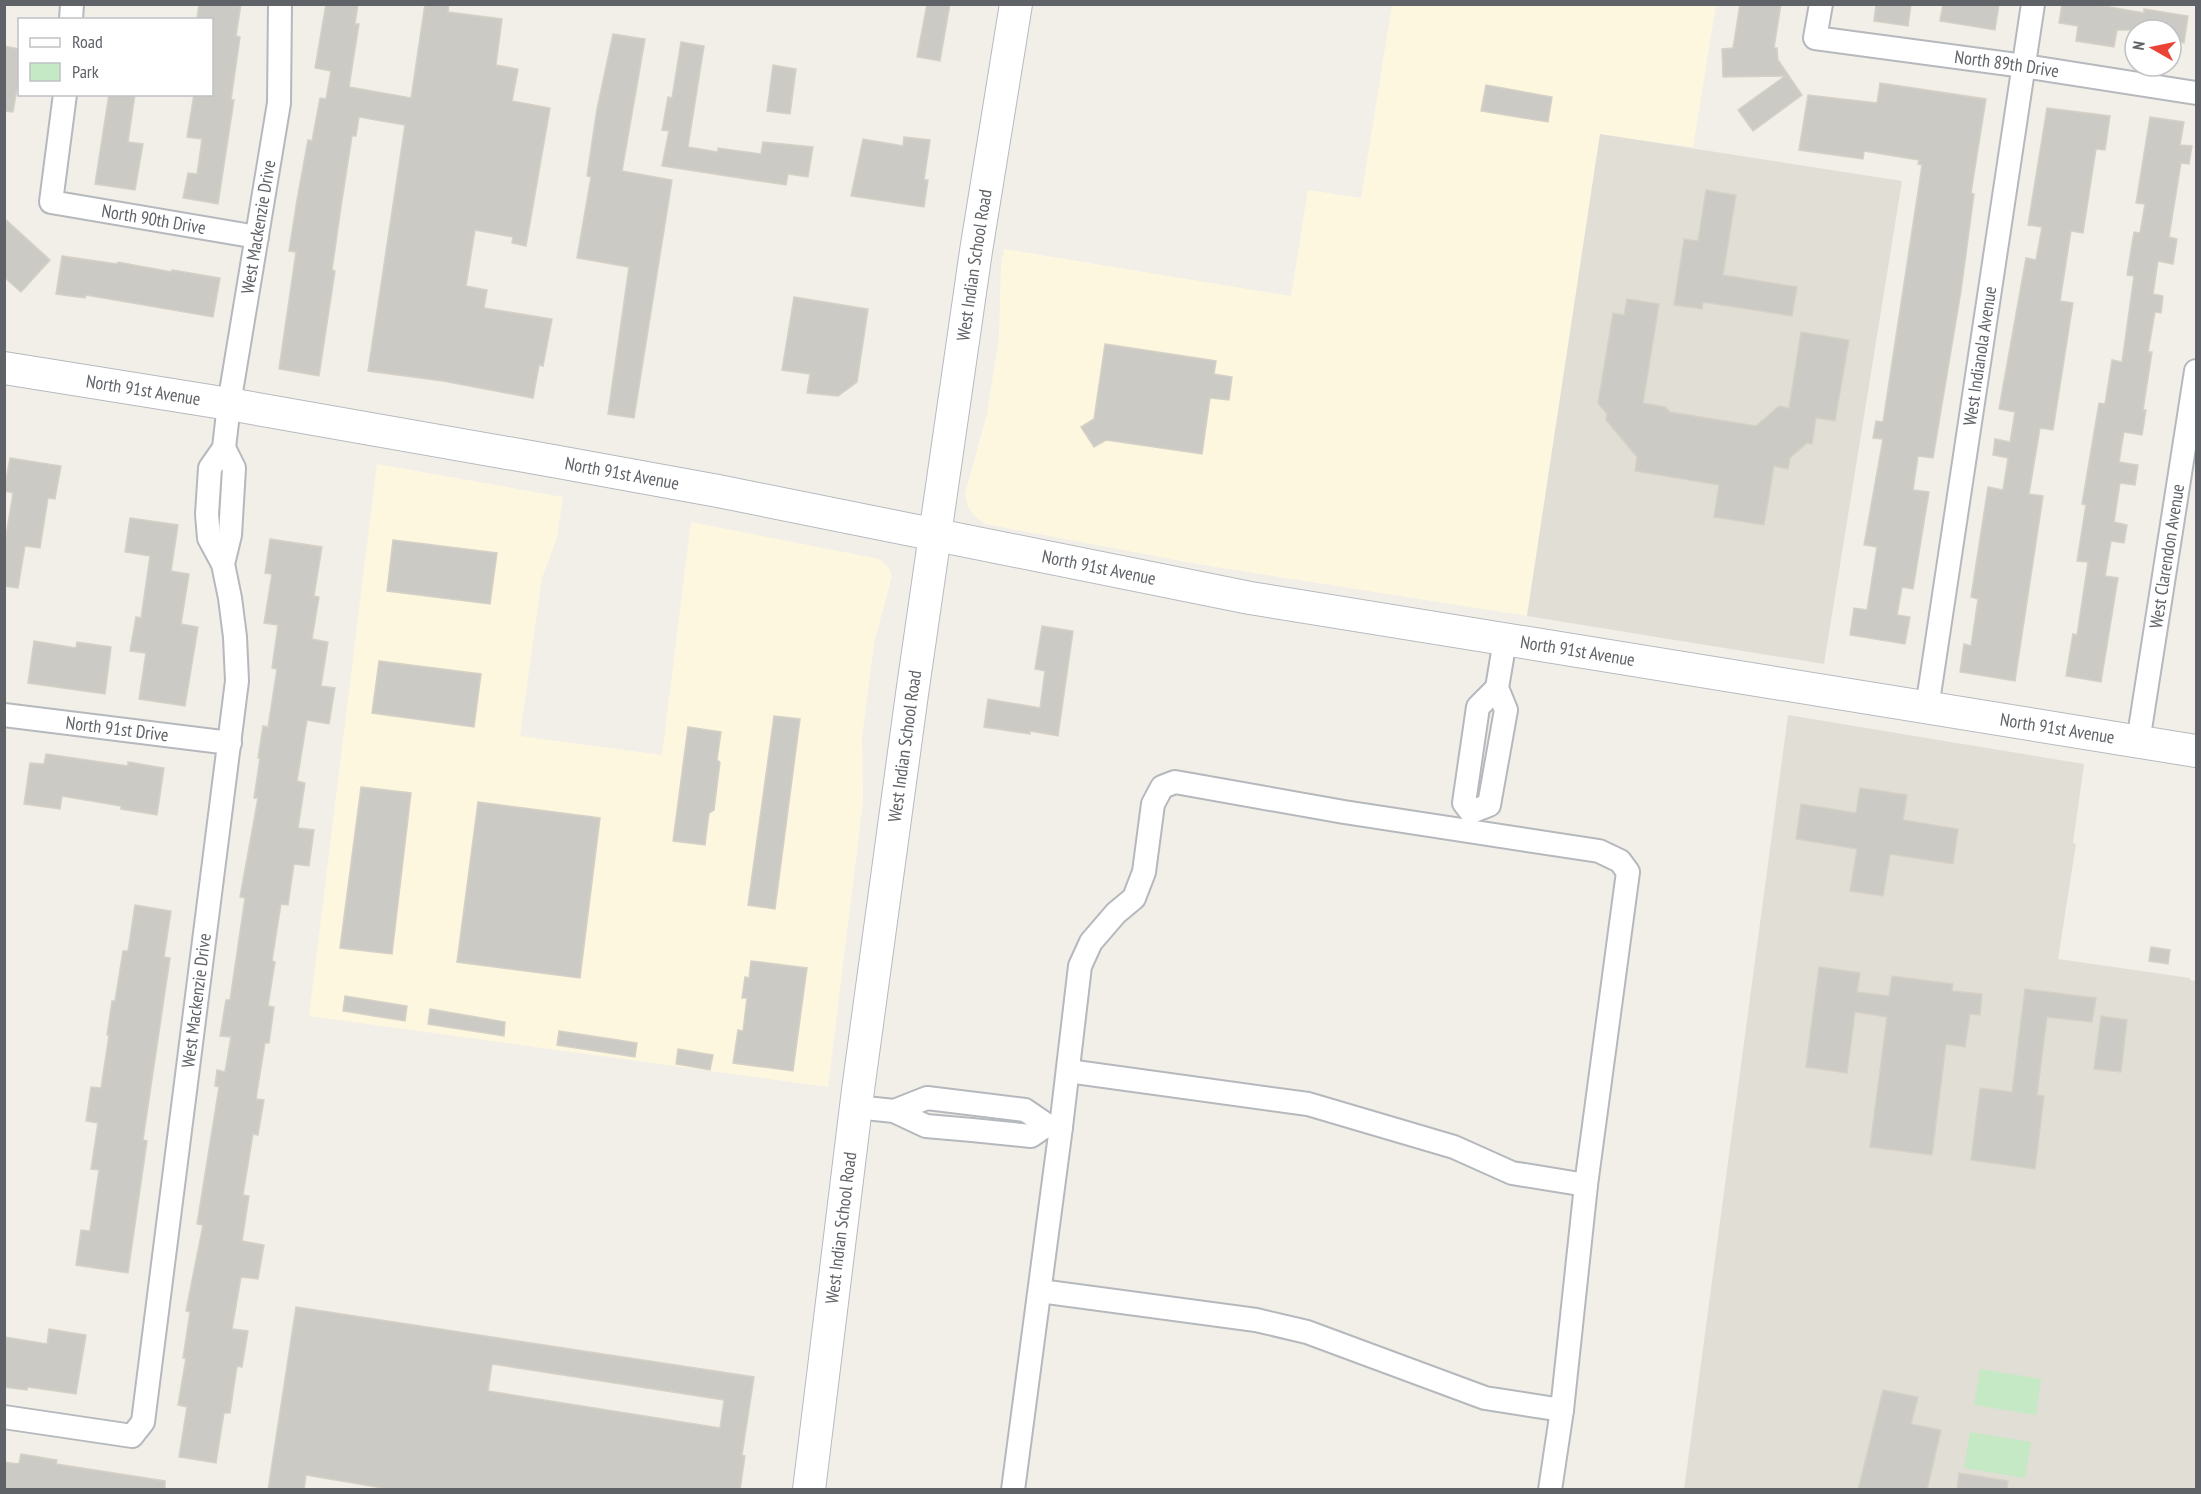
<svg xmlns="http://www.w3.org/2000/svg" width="2201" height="1494" viewBox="0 0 2201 1494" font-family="'PT Sans Narrow',sans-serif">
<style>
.commercial{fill:#fef7e0}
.education{fill:#e1ded6}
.green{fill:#c5e8c5}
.building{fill:#cccac5;stroke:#d6d1c6;stroke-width:1.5;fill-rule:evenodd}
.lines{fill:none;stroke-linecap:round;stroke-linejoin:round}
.street-casing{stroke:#b5b8bc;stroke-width:26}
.secondary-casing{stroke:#b6babf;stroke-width:34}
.street{stroke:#fff;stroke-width:22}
.secondary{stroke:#fff;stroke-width:32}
.labels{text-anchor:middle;stroke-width:6;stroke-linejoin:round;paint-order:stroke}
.street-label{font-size:18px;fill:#5f6368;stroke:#fff}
</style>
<rect width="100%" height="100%" fill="#f1efe8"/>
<!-- commercial -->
<g class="commercial">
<path d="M 1392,5 L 1716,5 L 1693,147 L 1600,135 L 1527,616 L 1197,564 L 985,524 L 976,517 L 968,507 L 965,494 L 987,414 L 999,337 L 1001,265 L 1004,249 L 1291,296 L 1308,190 L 1361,198 Z"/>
<path d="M 377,464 L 563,497 L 557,538 L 542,578 L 520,736 L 662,755 L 691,522 L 879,559 L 889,568 L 892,576 L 874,643 L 862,738 L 863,802 L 828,1087 L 309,1016 Z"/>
</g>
<!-- education -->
<g class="education">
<path d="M 1600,134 L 1902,181 L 1824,664 L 1527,616 Z"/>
<path d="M 1788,715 L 2084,764 L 2073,843 L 2076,844 L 2058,959 L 2190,978 L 2190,980 L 2196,981 L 2196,1489 L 1684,1490 Z"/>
</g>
<!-- green -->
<g class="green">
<path d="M 1980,1369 L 2041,1379 L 2036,1415 L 1974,1405 Z"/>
<path d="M 1970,1432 L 2031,1442 L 2025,1478 L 1964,1468 Z"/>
</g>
<!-- building -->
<g class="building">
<path d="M 199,4 L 241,4 L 236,36 L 240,37 L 231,100 L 234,100 L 218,204 L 183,198 L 188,173 L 197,174 L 202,139 L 187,137 L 194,94 L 212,94 L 212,20 L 197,18 Z"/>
<path d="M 326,4 L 358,4 L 355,24 L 359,24 L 349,87 L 411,98 L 425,4 L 449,4 L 448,12 L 502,19 L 496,65 L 518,69 L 512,101 L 550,108 L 526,246 L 512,243 L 513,237 L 475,230 L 466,286 L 487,290 L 484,308 L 552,319 L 543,366 L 539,365 L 533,398 L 443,381 L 368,371 L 405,125 L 359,117 L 356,136 L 352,136 L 341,207 L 332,270 L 335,271 L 319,376 L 279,369 L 296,252 L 289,251 L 297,200 L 308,140 L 312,141 L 320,98 L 326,99 L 331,71 L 315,68 Z"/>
<path d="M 927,4 L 950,4 L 940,61 L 917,57 Z"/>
<path d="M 1740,4 L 1781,4 L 1774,48 L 1777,48 L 1778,60 L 1802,95 L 1753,131 L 1738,110 L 1785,76 L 1723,77 L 1722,49 L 1733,48 Z"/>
<path d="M 1876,4 L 1911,4 L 1908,26 L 1874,21 Z"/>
<path d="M 1943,4 L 1999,4 L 1995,30 L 1940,21 Z"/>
<path d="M 2062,4 L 2093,4 L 2144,13 L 2144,9 L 2188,16 L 2184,43 L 2171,41 L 2171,30 L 2117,30 L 2114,47 L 2076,41 L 2078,26 L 2059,23 Z"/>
<path d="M 613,34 L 645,39 L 622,171 L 672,180 L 634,418 L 608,414 L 629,267 L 577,258 L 591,177 L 587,176 L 597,109 Z"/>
<path d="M 681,42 L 704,46 L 688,147 L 718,152 L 718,148 L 761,154 L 763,142 L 813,147 L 808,177 L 788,174 L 786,185 L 662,166 L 669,131 L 662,130 L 668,97 L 672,98 Z"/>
<path d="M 4,46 L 20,49 L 20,71 L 13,112 L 4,111 Z"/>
<path d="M 773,65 L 796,69 L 790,114 L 767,111 Z"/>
<path d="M 1880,83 L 1986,99 L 1971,193 L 1974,194 L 1961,291 L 1933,458 L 1918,456 L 1913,490 L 1929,492 L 1913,589 L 1902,587 L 1897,615 L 1910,617 L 1905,644 L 1850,635 L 1854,608 L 1867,610 L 1877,547 L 1864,545 L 1883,439 L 1873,438 L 1876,421 L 1883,422 L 1922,165 L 1918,164 L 1919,160 L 1864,151 L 1863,159 L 1799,150 L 1808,95 L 1877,103 Z"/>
<path d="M 1486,85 L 1552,97 L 1548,122 L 1481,111 Z"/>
<path d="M 109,94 L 135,94 L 128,142 L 143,144 L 135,190 L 95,184 Z"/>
<path d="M 2047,108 L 2110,116 L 2105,150 L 2096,149 L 2083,233 L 2071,231 L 2060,301 L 2073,303 L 2053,430 L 2040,428 L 2029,494 L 2043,496 L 2015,681 L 1960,672 L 1964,644 L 1971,646 L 1978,599 L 1971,597 L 1988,487 L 2003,490 L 2008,458 L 1993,455 L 1995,439 L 2010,442 L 2015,412 L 1999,409 L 2026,258 L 2036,260 L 2042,227 L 2028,225 Z"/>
<path d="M 2150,117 L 2184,122 L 2180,145 L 2192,146 L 2189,164 L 2181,163 L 2169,237 L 2177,239 L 2173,264 L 2158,261 L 2153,294 L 2163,296 L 2161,313 L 2155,312 L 2148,352 L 2152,352 L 2143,410 L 2146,410 L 2142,435 L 2124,432 L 2119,462 L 2138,465 L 2135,485 L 2120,483 L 2114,522 L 2127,525 L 2124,543 L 2111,541 L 2105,576 L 2118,578 L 2101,682 L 2066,676 L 2073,634 L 2077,635 L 2088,562 L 2077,561 L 2086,505 L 2082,504 L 2099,403 L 2105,404 L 2112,360 L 2122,362 L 2134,276 L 2127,275 L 2134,232 L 2140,233 L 2145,204 L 2136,203 Z"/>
<path d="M 904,137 L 930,140 L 924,180 L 928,180 L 924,207 L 851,196 L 863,139 L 903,146 Z"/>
<path d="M 1706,190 L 1736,195 L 1723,275 L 1797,287 L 1792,316 L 1703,302 L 1702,309 L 1674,305 L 1684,239 L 1698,241 Z"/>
<path d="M 4,218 L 50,260 L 21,292 L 4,277 Z"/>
<path d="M 62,256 L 117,264 L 118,262 L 172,272 L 172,270 L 220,278 L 213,317 L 86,295 L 85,298 L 56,294 Z"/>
<path d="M 794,297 L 868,309 L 857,382 L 838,396 L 807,393 L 810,374 L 782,370 Z"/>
<path d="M 1627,299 L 1659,304 L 1643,403 L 1665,407 L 1670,412 L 1756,426 L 1779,406 L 1789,408 L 1801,332 L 1849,340 L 1835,421 L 1816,418 L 1812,444 L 1807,443 L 1790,458 L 1788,469 L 1774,466 L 1764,525 L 1714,517 L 1719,485 L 1635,471 L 1637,457 L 1606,420 L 1607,414 L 1598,403 L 1613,313 L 1624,315 Z"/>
<path d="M 1105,344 L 1216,361 L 1214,374 L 1232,377 L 1229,400 L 1210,398 L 1202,454 L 1106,440 L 1094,447 L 1081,427 L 1094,419 Z"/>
<path d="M 10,458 L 61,466 L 55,499 L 48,498 L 40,548 L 25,546 L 18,588 L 4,586 L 4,548 L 13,493 L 4,491 Z"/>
<path d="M 130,518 L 178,525 L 171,571 L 189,574 L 181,624 L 198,627 L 185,706 L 139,699 L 146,653 L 130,651 L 136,617 L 141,618 L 150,556 L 125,552 Z"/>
<path d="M 270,539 L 322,547 L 314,596 L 319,597 L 312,639 L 328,642 L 321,686 L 335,688 L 329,724 L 307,720 L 297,781 L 305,783 L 298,828 L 314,830 L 309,866 L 294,864 L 288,905 L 281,904 L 272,961 L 275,962 L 268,1006 L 274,1007 L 269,1043 L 265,1043 L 256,1099 L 264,1100 L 258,1135 L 253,1134 L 243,1195 L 249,1196 L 242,1241 L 264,1245 L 258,1279 L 241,1277 L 232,1329 L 248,1331 L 242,1367 L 237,1366 L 230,1413 L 224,1413 L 216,1463 L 179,1457 L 187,1407 L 178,1405 L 186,1358 L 183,1358 L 190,1312 L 186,1311 L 203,1225 L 197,1224 L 219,1087 L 215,1086 L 217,1070 L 225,1072 L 231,1037 L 220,1036 L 226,1000 L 230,1000 L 245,898 L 240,897 L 258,798 L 254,798 L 260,758 L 258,758 L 263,726 L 268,727 L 277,669 L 272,668 L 278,625 L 264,623 L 272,574 L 265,573 Z"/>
<path d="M 393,540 L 497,553 L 490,604 L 387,591 Z"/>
<path d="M 1042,626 L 1073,631 L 1058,736 L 1030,731 L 1030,734 L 984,727 L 988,699 L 1040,708 L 1045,671 L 1035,669 Z"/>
<path d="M 34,641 L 76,648 L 77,642 L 111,647 L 105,694 L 28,683 Z"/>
<path d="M 379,661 L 481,674 L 474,727 L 372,713 Z"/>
<path d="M 774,716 L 800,719 L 775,909 L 748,905 Z"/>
<path d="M 688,727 L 721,732 L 717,760 L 720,762 L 714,810 L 709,813 L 705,845 L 673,841 Z"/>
<path d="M 46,754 L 128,766 L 128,762 L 164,768 L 157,815 L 121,809 L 121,806 L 62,796 L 60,809 L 24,804 L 30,763 L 44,764 Z"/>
<path d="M 361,787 L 411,793 L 392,954 L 340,948 Z"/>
<path d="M 1860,788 L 1907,795 L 1903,820 L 1958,829 L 1953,864 L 1890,854 L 1883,896 L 1850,891 L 1857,849 L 1796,839 L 1801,804 L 1856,813 Z"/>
<path d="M 478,802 L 600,818 L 580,978 L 457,962 Z"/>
<path d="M 135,905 L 171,911 L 164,957 L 170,958 L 143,1140 L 147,1141 L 128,1273 L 76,1265 L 81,1230 L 90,1231 L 99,1170 L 91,1169 L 98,1123 L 86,1121 L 91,1087 L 101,1088 L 109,1035 L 107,1035 L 112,1001 L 115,1001 L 123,951 L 128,951 Z"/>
<path d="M 2151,947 L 2170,950 L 2168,964 L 2149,961 Z"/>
<path d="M 751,961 L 807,968 L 793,1071 L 733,1063 L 738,1030 L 743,1031 L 747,998 L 742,998 L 745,977 L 749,978 Z"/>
<path d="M 1819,967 L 1860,973 L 1857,992 L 1889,996 L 1892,976 L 1953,984 L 1952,991 L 1982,994 L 1980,1015 L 1970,1014 L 1965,1047 L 1946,1044 L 1932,1155 L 1870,1147 L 1887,1017 L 1855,1012 L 1847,1073 L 1806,1067 Z"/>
<path d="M 2025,989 L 2096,998 L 2092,1022 L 2047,1017 L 2037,1095 L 2044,1096 L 2035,1169 L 1971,1160 L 1980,1088 L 2012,1092 Z"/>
<path d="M 345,996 L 407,1006 L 405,1021 L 343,1011 Z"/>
<path d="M 430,1009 L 505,1022 L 504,1036 L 428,1024 Z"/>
<path d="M 2101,1016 L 2127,1020 L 2121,1072 L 2094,1069 Z"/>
<path d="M 559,1031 L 637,1043 L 635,1057 L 557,1045 Z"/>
<path d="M 678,1049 L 713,1055 L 710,1070 L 676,1064 Z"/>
<path d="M 296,1307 L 754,1377 L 742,1455 L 745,1456 L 740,1490 L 394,1490 L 306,1475 L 304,1490 L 268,1490 ZM 492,1364 L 724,1400 L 720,1428 L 488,1391 Z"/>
<path d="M 49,1329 L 86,1335 L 76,1394 L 28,1387 L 27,1390 L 4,1387 L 4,1337 L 47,1344 Z"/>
<path d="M 1883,1390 L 1918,1397 L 1911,1424 L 1941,1430 L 1927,1490 L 1858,1490 Z"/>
<path d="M 21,1454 L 57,1460 L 56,1464 L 165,1481 L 165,1490 L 4,1490 L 4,1462 L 19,1464 Z"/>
<path d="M 1959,1473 L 2008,1481 L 2007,1490 L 1957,1490 Z"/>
</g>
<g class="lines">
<defs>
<g id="street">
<path id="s1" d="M 1821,4 L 1815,38 L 2024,66 L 2196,93"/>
<path d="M 71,20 L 72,4"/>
<path id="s2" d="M 65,94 L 51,202 L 257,237"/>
<path d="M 223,564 L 230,535 L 234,468 L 224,448"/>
<path id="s3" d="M 1927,708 L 2033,4"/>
<path id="s4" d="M 4,715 L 230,743"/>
<path id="s5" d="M 2138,742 L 2196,371"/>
<path d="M 1471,812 L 1489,805 L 1506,710 L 1497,688 L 1505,640"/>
<path d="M 1471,812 L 1464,803 L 1478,707 L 1497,688"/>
<path d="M 1068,1071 L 1308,1104 L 1454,1147 L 1512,1173 L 1586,1185"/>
<path d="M 856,1107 L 894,1111 L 926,1126 L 972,1130 L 1031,1136 L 1047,1125"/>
<path d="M 894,1111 L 927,1098 L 1025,1110 L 1047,1125 L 1061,1127"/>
<path d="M 1040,1291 L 1256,1320 L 1307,1332 L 1485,1398 L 1562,1410"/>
<path id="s6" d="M 4,1417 L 132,1436 L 143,1422 L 237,681 L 235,637 L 230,598 L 223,564 L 209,538 L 207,514 L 210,468 L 224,448 L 229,404 L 279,103 L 280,4"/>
<path d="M 1013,1490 L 1061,1127 L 1080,966 L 1091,942 L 1116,913 L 1134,898 L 1144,872 L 1153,804 L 1162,787 L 1175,782 L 1344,812 L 1599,851 L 1620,861 L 1628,872 L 1586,1185 L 1562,1410 L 1550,1490"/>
</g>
<g id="secondary">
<path id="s7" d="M 4,368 L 229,404 L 553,461 L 718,491 L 1250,598 L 2196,751"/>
<path id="s8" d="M 809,1490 L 858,1090 L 912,694 L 976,251 L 1016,4"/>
</g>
</defs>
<!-- street casing -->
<use href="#street" class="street-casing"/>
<!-- secondary casing -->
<use href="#secondary" class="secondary-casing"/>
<!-- street -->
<use href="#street" class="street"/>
<!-- secondary -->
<use href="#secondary" class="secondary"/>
</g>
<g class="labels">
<!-- street labels -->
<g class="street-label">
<text dy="6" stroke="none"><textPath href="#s1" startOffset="228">North 89th Drive</textPath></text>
<text dy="6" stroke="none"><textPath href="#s2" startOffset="213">North 90th Drive</textPath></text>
<text dy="6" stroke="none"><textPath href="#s6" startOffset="1360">West Mackenzie Drive</textPath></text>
<text dy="6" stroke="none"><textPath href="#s8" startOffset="1236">West Indian School Road</textPath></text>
<text dy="6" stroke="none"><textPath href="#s3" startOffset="356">West Indianola Avenue</textPath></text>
<text dy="6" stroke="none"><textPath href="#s7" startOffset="141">North 91st Avenue</textPath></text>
<text dy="6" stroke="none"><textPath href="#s7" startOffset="627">North 91st Avenue</textPath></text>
<text dy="6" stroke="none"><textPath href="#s5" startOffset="188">West Clarendon Avenue</textPath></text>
<text dy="6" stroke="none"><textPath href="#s7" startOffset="1113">North 91st Avenue</textPath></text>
<text dy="6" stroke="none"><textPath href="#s7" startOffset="1599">North 91st Avenue</textPath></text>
<text dy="6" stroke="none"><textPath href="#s4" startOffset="114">North 91st Drive</textPath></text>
<text dy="6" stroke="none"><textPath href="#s7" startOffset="2085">North 91st Avenue</textPath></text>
<text dy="6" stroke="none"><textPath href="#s8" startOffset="750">West Indian School Road</textPath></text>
<text dy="6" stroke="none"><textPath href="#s6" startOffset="572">West Mackenzie Drive</textPath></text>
<text dy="6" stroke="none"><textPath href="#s8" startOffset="264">West Indian School Road</textPath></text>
</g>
</g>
<!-- border -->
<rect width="2201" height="1494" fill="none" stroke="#5f6368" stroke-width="12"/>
<!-- legend -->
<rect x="18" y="18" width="195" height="78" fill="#ffffff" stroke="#bfc1c3" stroke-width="1.5"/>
<rect x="30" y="38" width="30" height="9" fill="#ffffff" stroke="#bfc1c3" stroke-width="1.5"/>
<text x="72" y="48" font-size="18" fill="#5f6368">Road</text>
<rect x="30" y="63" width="30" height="18" fill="#c5e8c5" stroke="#bfc1c3" stroke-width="1.5"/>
<text x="72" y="78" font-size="18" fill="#5f6368">Park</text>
<!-- north arrow -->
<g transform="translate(2153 48) rotate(279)"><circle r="28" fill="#ffffff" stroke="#bfc1c3" stroke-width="1.5"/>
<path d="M0-4.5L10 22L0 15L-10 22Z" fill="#ea4335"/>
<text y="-9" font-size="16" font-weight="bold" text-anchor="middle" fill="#5f6368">N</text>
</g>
</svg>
